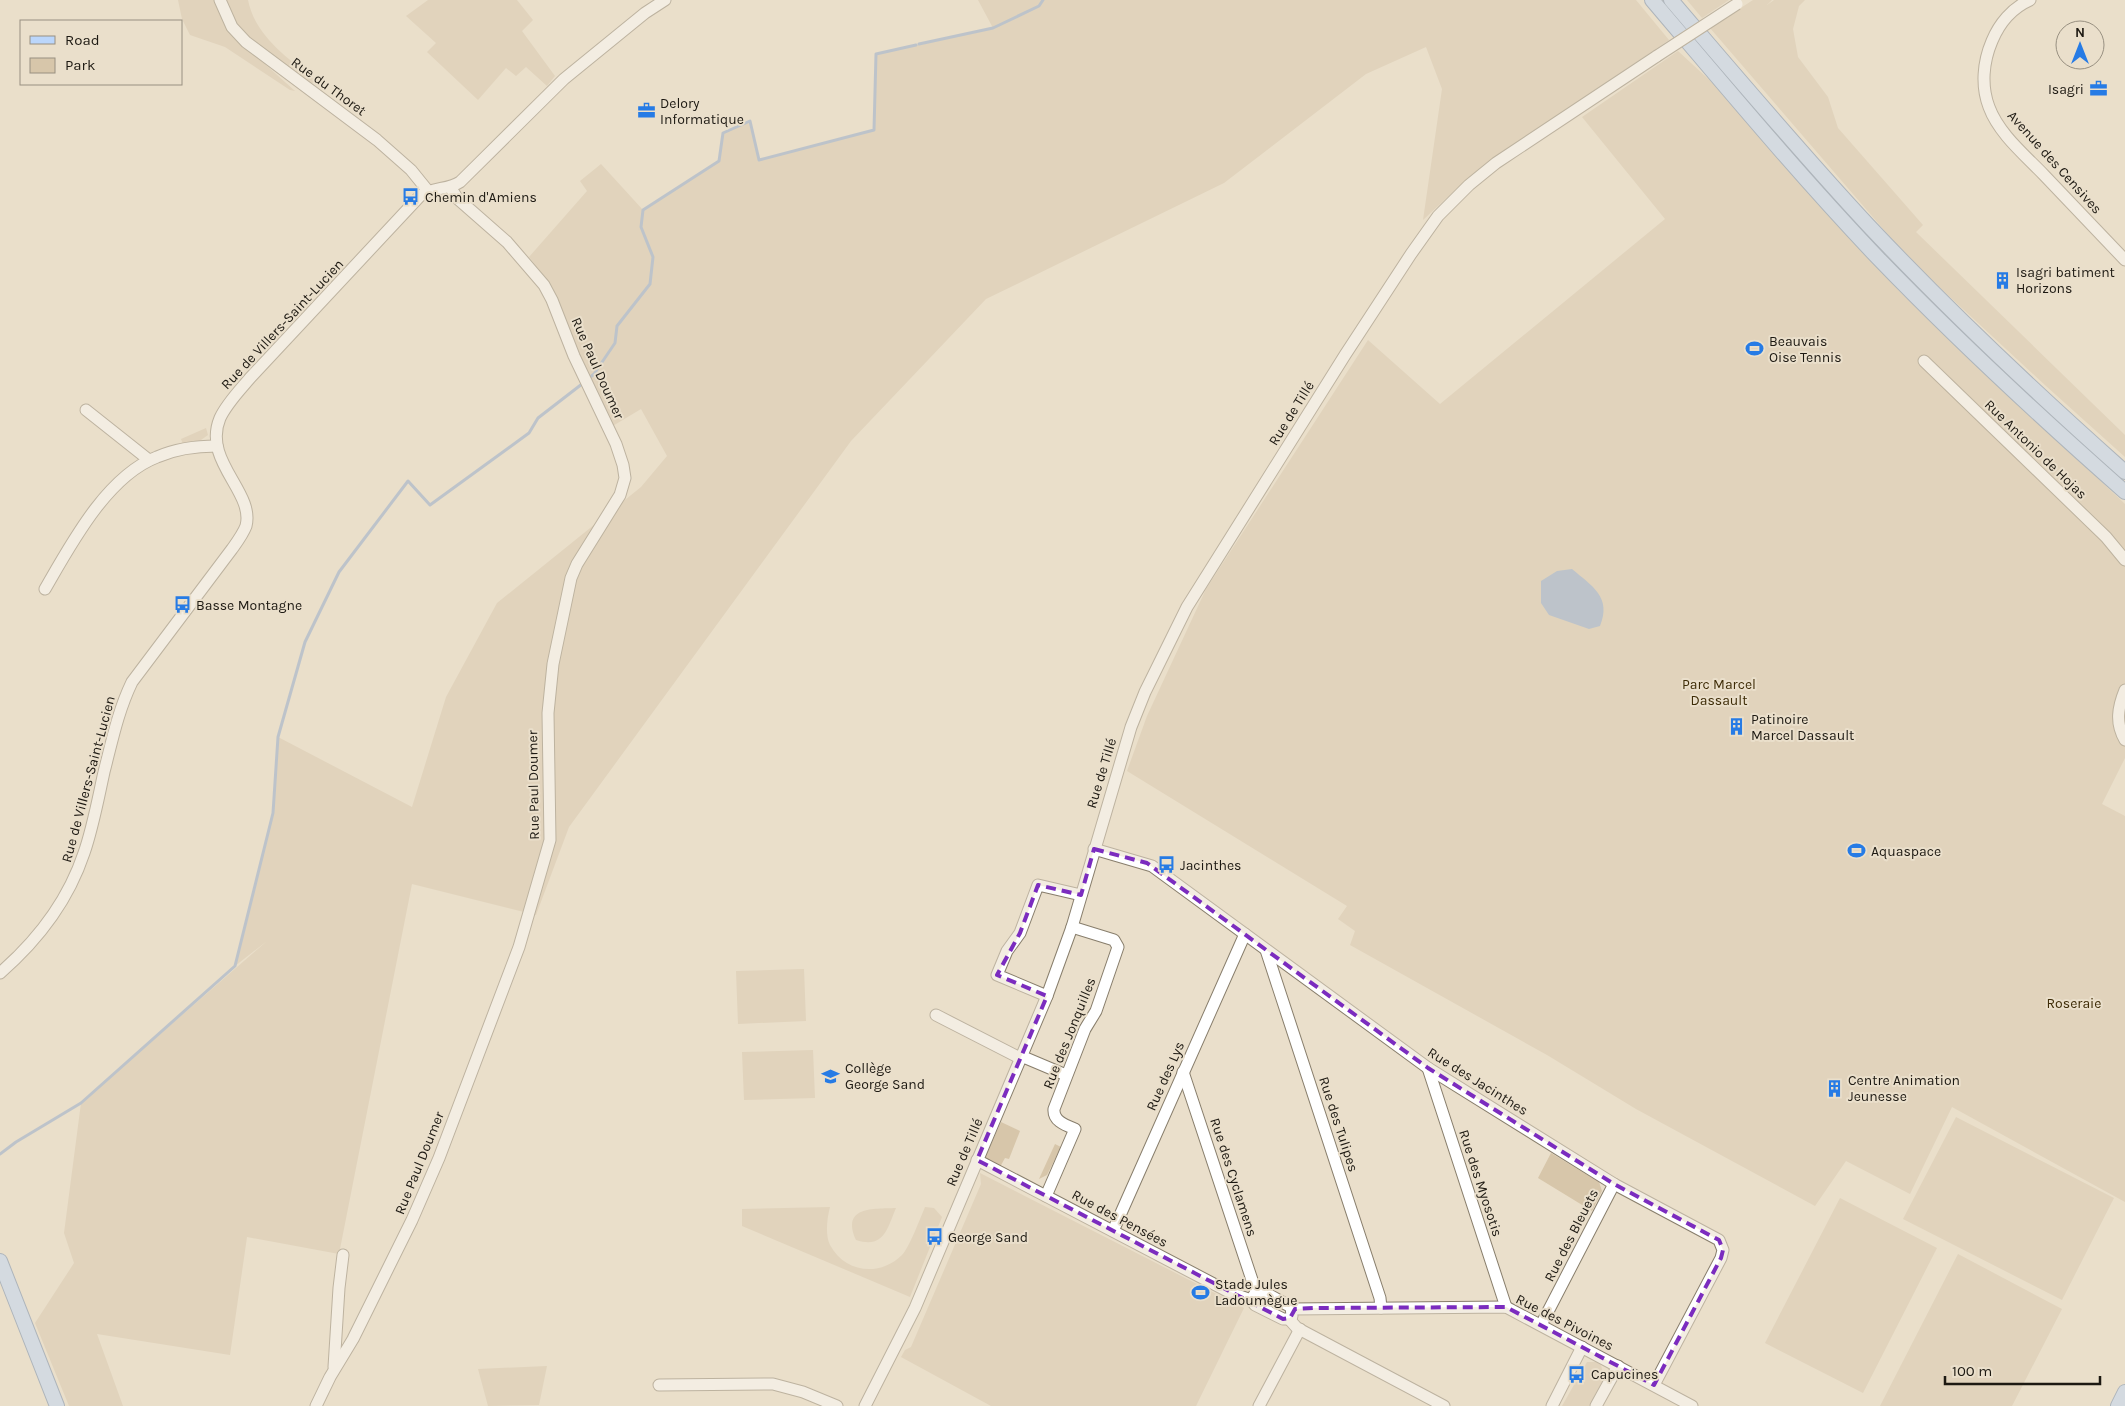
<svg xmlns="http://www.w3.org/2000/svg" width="2125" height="1406" viewBox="0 0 2125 1406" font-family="Karla,sans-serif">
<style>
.green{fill:#d7c6aa}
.water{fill:#88a3ca}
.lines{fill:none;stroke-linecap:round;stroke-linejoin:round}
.stream{stroke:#88a3ca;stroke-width:3}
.minor-casing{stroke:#887e6c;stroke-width:13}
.major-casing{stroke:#6682a8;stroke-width:16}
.minor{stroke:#fff;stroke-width:11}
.major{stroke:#bbd6fb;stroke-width:14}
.minor-bridge-casing{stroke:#887e6c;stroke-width:13;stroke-linecap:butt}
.minor-bridge{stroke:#fff;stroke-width:11}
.marked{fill:none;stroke:#7b2cbf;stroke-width:4;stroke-dasharray:10 6;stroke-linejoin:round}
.labels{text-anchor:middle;stroke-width:4;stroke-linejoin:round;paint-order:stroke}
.street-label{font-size:14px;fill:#1d1912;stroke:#eadfcb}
.poi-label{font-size:14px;fill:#1d1912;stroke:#eadfcb;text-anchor:start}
.park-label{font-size:14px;fill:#3e2c07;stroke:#eadfcb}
</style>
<rect width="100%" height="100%" fill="#eadfcb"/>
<!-- green -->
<g class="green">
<path d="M 178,0 L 216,0 L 220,15 L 229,32 L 295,91 L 290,90 L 225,47 L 190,35 L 182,19 Z"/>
<path d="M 226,0 L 248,0 C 255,36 288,58 315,80 L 309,87 C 285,67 245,43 230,15 C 228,11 227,5 226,0 Z"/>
<path d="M 428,0 L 517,0 L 533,20 L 522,31 L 555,76 L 547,86 L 526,67 L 516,76 L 506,68 L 478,100 L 427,52 L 436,43 L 406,16 Z"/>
<path d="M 978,0 L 1636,0 L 1669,40 L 1487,163 L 1468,178 L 1423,220 L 1442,89 L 1426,47 L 1366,74 L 1224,183 L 986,299 L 851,441 L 569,827 L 536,915 L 412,884 L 339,1254 L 247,1237 L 230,1355 L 97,1334 L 123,1406 L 69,1406 L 35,1323 L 74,1263 L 64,1233 L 81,1103 L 267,941 L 235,966 L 273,813 L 278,737 L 412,807 L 446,697 L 497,603 L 641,487 L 667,456 L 641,409 L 611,427 L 549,282 L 529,257 L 587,191 L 580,181 L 601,164 L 643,210 L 719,161 L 723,133 L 750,121 L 759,160 L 874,130 L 876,54 L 993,28 Z"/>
<path d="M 1687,0 L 1729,0 L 1702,18 Z"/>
<path d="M 1753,0 L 1772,0 L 1767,5 L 1774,0 L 1805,0 L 1799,6 L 1793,29 L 1798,57 L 1828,97 L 1838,128 L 1923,225 L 1916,232 L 2125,435 L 2125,457 L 2046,386 L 1909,259 L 1710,28 Z"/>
<path d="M 1678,51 L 1717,87 L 1899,291 L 2125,504 L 2125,758 L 2102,804 L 2125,816 L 2125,1202 L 1952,1107 L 1910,1194 L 1846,1161 L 1815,1206 L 1636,1109 L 1547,1055 L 1350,945 L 1355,931 L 1338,919 L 1347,906 L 1127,771 L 1147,716 L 1206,589 L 1368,340 L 1440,404 L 1665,219 L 1582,117 Z"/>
<path d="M 206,428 L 208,435 L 201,440 L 183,444 L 181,439 Z"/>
<path d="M 804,969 L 806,1021 L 738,1024 L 736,971 Z"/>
<path d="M 813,1050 L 815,1098 L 744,1100 L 742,1052 Z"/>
<path d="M 1956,1117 L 2114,1198 L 2062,1300 L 1903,1219 Z"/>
<path d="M 1001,1122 L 1020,1131 L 1009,1159 L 1005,1158 L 1000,1167 L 984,1160 Z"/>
<path d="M 1055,1144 L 1061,1147 L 1047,1175 L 1039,1179 Z"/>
<path d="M 1551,1153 L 1599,1182 L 1602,1191 L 1592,1211 L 1538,1178 Z"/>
<path d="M 980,1173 L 1244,1308 L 1196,1406 L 991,1406 L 901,1357 L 905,1350 L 911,1347 L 981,1184 Z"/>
<path d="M 1840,1198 L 1937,1248 L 1863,1393 L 1765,1343 Z"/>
<path d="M 830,1207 C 827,1218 825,1235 830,1245 C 845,1273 880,1277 902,1255 C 909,1248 920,1219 925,1207 L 934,1208 L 942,1217 L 910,1297 L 742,1226 L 742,1209 Z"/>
<path d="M 896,1208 C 887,1229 884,1249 856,1240 C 841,1206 873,1209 896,1208 Z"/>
<path d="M 1958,1254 L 2062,1309 L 2012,1406 L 1880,1406 Z"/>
<path d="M 1587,1362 L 1596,1362 L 1601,1365 L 1604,1378 L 1589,1406 L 1562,1406 Z"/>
<path d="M 547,1366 L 539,1405 L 488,1406 L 478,1369 Z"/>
</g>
<!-- water -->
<path class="water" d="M 1572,569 C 1592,586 1612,597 1600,626 L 1589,629 L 1549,615 L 1541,603 L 1541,581 L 1557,571 Z"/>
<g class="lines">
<!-- stream -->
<g class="stream">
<path d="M 919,44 L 993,28 L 1039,6 L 1043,0"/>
<path d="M 588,379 L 594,374 L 615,343 L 617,326 L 650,284 L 653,257 L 641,227 L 643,210 L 719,161 L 723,133 L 750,121 L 759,160 L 874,130 L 876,54 L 916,45"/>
<path d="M 0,1154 L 16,1142 L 81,1103 L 235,966 L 273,813 L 278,737 L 305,642 L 339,572 L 408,481 L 430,505 L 529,433 L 538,418 L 582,384"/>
</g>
<defs>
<g id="minor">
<path d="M 220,0 L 232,27 L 246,42 L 377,140 L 411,170 L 428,191"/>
<path d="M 2030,0 C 2012,8 1999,24 1992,41 C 1983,62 1981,86 1989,107 C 1999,134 2025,155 2044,175 C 2071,203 2098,232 2125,260"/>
<path d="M 1924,361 L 2106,537 L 2125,560"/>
<path d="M 86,410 L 149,460"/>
<path d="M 45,589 C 71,544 107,476 157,457 C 175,449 197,446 217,446"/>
<path d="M 2125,690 C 2118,707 2115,723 2125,740"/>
<path d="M 1094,849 L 1152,866 L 1428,1068 L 1614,1184 L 1719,1240 L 1723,1250 L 1721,1258 L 1654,1385"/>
<path d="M 1266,950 L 1380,1298 L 1381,1308"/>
<path d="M 0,973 C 38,940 68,901 84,853 C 93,827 98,799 104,772 C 112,741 118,711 132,682 L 232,549 C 237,542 243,534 246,526 C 255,492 202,461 220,418 C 227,403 240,390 250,378 L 420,196 C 432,187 448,190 460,182 L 564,79 L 645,13 L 665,0"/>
<path d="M 1047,996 L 997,975 L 1007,951 L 1020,933 L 1038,885 L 1081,895"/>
<path d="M 936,1015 L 1020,1058"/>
<path d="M 1021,1056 L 1066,1075"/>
<path d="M 1428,1068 L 1506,1307"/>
<path d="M 1183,1072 L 1256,1292"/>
<path d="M 977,1160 L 1231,1293 L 1251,1300"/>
<path d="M 1046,1196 L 1075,1129 C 1065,1125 1053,1121 1054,1109 L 1085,1029 L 1096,1011 L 1118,947 L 1114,940 L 1072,927"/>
<path d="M 1113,1231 L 1245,934"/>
<path d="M 1256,1292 L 1264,1292 L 1291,1307 L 1292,1316 L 1288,1319 L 1283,1319 L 1255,1305 L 1251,1300 Z"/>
<path d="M 1292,1309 L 1506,1307 L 1692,1406"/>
<path d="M 1289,1319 L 1297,1328 L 1444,1406"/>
<path d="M 1541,1325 L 1614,1184"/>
<path d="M 334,1367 L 339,1288 L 343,1255"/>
<path d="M 659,1385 L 773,1384 L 803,1392 L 837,1406"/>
<path d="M 316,1406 L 330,1377 L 353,1339 L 412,1220 L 439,1158 L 519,947 L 550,840 L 548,713 L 553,664 L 571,578 L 577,564 L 620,495 L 625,478 L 623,465 L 616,444 L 574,356 L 552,300 L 544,285 L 507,242 L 458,199 L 450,187"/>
<path d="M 865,1406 L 915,1308 L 1047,996 L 1072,927 L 1131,727 L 1145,692 L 1187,607 L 1345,355 L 1411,254 L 1438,216 L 1469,185 L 1496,163 L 1657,56"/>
<path d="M 1259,1406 L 1300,1329"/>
<path d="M 1552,1406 L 1582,1347"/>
<path d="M 1596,1406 L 1618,1366"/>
</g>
<g id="major">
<path d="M 1652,0 C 1726,87 1799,175 1878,258 C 1957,340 2040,417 2125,492"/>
<path d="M 1671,0 C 1736,76 1800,152 1868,225 C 1950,312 2036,393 2125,472"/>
<path d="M 0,1261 L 57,1406"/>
<path d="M 2118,1406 L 2125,1392"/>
</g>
</defs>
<!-- minor casing -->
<use href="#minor" class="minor-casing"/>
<!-- major casing -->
<use href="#major" class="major-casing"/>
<!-- minor -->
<use href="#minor" class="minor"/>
<!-- major -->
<use href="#major" class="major"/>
<defs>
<path id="minor-bridge" d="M 1657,56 L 1737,4"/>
</defs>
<!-- minor-bridge casing -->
<use href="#minor-bridge" class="minor-bridge-casing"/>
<!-- minor-bridge -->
<use href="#minor-bridge" class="minor-bridge"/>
</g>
<!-- marked area -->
<path d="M0 0H2125V1406H0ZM 1094,849 L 1147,863 L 1428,1068 L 1614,1184 L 1719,1240 L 1723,1250 L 1721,1258 L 1654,1385 L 1506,1307 L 1313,1308 L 1295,1309 L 1290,1318 L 1283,1319 L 977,1160 L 1047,996 L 997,975 L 1020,933 L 1038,885 L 1081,895 Z" fill="#eadfcb" fill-opacity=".55" fill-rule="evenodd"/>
<path class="marked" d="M 1094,849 L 1147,863 L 1428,1068 L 1614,1184 L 1719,1240 L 1723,1250 L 1721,1258 L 1654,1385 L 1506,1307 L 1313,1308 L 1295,1309 L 1290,1318 L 1283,1319 L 977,1160 L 1047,996 L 997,975 L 1020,933 L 1038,885 L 1081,895 Z"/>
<!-- icons -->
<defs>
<symbol id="office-bare" viewBox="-9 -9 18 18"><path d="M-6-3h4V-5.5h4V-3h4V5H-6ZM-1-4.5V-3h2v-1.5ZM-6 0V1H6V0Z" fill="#267be5" stroke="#eadfcb" stroke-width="2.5" paint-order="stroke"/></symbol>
<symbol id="bus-bare" viewBox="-9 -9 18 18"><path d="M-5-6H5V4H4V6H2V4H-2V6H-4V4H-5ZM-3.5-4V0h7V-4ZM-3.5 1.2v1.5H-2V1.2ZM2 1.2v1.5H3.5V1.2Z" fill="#267be5" stroke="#eadfcb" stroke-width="2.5" paint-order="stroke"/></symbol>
<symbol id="building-bare" viewBox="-9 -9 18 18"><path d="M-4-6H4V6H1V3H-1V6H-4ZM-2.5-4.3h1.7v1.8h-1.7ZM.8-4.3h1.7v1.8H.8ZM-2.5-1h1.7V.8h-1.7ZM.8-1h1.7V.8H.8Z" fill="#267be5" stroke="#eadfcb" stroke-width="2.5" paint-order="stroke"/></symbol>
<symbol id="stadium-bare" viewBox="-9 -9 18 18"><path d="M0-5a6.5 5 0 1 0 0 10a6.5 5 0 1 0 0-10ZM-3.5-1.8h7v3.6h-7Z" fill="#267be5" stroke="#eadfcb" stroke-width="2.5" paint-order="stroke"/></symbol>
<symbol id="school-bare" viewBox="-9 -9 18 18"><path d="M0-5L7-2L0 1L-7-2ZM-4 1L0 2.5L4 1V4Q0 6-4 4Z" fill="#267be5" stroke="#eadfcb" stroke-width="2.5" paint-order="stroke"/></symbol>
</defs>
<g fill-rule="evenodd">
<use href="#office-bare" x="2086" y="76" width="25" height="25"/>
<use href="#office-bare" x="634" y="98" width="25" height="25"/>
<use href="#bus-bare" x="398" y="184" width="25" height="25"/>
<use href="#building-bare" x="1990" y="268" width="25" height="25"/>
<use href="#stadium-bare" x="1742" y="336" width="25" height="25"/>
<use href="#bus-bare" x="170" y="592" width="25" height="25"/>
<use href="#building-bare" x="1724" y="714" width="25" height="25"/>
<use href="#stadium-bare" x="1844" y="838" width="25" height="25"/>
<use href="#bus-bare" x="1154" y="852" width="25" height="25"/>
<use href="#school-bare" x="818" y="1064" width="25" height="25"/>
<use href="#building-bare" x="1822" y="1076" width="25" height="25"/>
<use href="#bus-bare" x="922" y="1224" width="25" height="25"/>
<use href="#stadium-bare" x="1188" y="1280" width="25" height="25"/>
<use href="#bus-bare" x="1564" y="1362" width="25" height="25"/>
</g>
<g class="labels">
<!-- street labels -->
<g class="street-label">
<text transform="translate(329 86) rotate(36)" y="5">Rue du Thoret</text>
<text transform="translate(2055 162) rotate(48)" y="5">Avenue des Censives</text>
<text transform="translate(282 324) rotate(-47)" y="5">Rue de Villers-Saint-Lucien</text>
<text transform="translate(598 368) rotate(66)" y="5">Rue Paul Doumer</text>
<text transform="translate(1291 413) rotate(-58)" y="5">Rue de Tillé</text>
<text transform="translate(2036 449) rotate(44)" y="5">Rue Antonio de Hojas</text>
<text transform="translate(1101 773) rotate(-73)" y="5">Rue de Tillé</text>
<text transform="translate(88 779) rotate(-75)" y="5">Rue de Villers-Saint-Lucien</text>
<text transform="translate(533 785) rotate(-91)" y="5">Rue Paul Doumer</text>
<text transform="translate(1069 1033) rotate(-68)" y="5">Rue des Jonquilles</text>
<text transform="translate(1165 1076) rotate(-66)" y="5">Rue des Lys</text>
<text transform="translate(1478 1081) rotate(32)" y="5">Rue des Jacinthes</text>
<text transform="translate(1339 1124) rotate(72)" y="5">Rue des Tulipes</text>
<text transform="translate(964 1152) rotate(-67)" y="5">Rue de Tillé</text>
<text transform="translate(419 1163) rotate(-68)" y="5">Rue Paul Doumer</text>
<text transform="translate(1234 1177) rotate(72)" y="5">Rue des Cyclamens</text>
<text transform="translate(1481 1183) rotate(72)" y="5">Rue des Myosotis</text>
<text transform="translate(1120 1218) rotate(28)" y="5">Rue des Pensées</text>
<text transform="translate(1571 1235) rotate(-63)" y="5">Rue des Bleuets</text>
<text transform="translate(1565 1322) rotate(27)" y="5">Rue des Pivoines</text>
</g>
<!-- poi labels -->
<g class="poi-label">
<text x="2084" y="94" text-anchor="end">Isagri</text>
<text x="660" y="108">Delory<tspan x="660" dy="16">Informatique</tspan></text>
<text x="425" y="202">Chemin d'Amiens</text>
<text x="2016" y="277">Isagri batiment<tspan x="2016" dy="16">Horizons</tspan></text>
<text x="1769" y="346">Beauvais<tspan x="1769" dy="16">Oise Tennis</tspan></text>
<text x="196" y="610">Basse Montagne</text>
<text x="1751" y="724">Patinoire<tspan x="1751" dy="16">Marcel Dassault</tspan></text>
<text x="1871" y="856">Aquaspace</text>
<text x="1180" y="870">Jacinthes</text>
<text x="845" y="1073">Collège<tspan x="845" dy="16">George Sand</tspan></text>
<text x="1848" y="1085">Centre Animation<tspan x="1848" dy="16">Jeunesse</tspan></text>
<text x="948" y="1242">George Sand</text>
<text x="1215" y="1289">Stade Jules<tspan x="1215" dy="16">Ladoumègue</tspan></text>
<text x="1591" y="1379">Capucines</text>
</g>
<!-- park labels -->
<g class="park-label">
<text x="1719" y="689">Parc Marcel<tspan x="1719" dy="16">Dassault</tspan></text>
<text x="2074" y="1008">Roseraie</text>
</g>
</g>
<!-- legend -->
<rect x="20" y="20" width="162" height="65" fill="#eadfcb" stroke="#989081"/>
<rect x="30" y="36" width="25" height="8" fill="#bbd6fb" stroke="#989081"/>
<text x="65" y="45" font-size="15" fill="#1d1912">Road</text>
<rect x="30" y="58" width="25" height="15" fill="#d7c6aa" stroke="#989081"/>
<text x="65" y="70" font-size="15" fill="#1d1912">Park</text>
<!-- north arrow -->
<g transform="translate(2080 45)"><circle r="24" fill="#eadfcb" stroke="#989081"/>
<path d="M0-4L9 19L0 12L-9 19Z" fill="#267be5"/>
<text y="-8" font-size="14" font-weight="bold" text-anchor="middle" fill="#1d1912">N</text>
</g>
<!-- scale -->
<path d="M1945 1376v8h155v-8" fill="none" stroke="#1d1912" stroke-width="2.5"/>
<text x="1952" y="1376" font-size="15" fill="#1d1912" stroke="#eadfcb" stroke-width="4" paint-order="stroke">100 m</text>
</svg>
